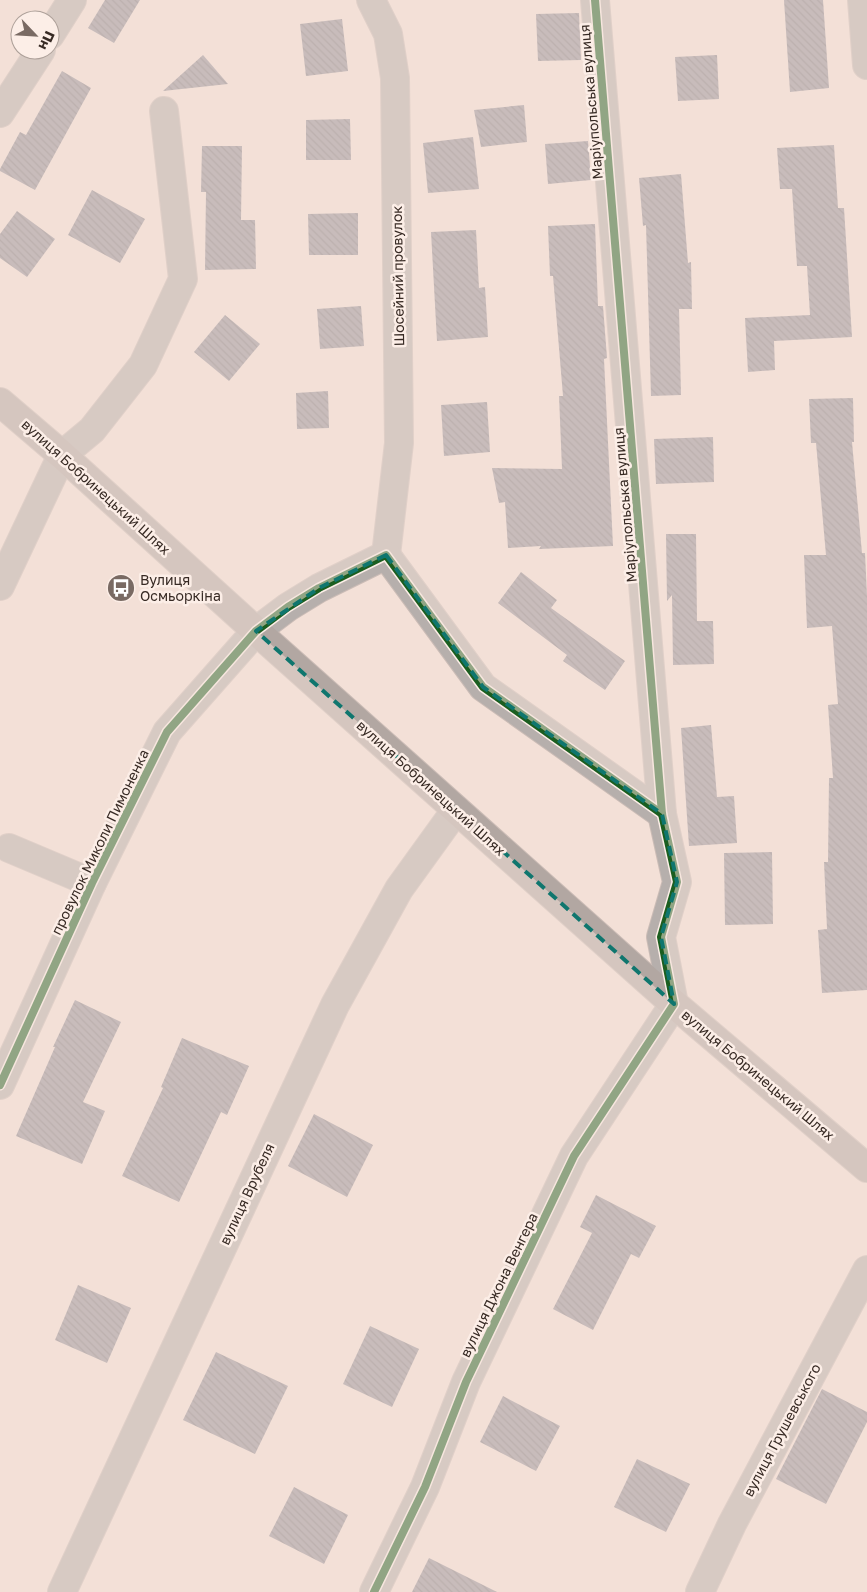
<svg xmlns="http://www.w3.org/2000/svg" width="867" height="1592" viewBox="0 0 867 1592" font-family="'Golos Text',sans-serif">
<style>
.building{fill:url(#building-back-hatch)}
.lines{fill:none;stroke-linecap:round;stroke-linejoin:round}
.minor-casing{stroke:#cbbcb6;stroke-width:30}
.major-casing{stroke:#cbbcb6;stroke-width:30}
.minor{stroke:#b6afac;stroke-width:28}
.major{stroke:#b2a7a2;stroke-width:28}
.cycleway-casing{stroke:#fceee7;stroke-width:11}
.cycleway{stroke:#1b5e20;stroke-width:8}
.marked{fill:none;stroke:#0f766e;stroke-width:4;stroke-dasharray:10 6;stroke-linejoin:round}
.labels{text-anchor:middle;stroke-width:5;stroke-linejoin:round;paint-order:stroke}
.street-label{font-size:14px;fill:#372a24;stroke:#fceee7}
.poi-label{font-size:14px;fill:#372a24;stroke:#fceee7;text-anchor:start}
</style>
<defs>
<pattern id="building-back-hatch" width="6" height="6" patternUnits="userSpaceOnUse" patternTransform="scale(1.25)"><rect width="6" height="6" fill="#96919a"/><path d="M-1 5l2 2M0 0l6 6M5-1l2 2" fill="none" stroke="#7b777d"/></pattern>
</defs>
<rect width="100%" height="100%" fill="#f3e0d7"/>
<!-- building -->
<g class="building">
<path d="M 105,0 L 140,0 L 114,43 L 88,28 Z"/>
<path d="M 784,0 L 823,0 L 829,88 L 790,92 Z"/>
<path d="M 579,13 L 581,60 L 538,61 L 536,14 Z"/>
<path d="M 342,19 L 348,71 L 306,76 L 300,24 Z"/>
<path d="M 203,55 L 228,84 L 163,91 Z"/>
<path d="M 717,55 L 719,99 L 678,101 L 675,57 Z"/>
<path d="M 62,71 L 91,88 L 35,190 L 0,171 L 0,169 L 20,132 L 26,135 Z"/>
<path d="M 524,105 L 527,142 L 481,147 L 474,110 Z"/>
<path d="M 350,119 L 351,160 L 306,160 L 306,120 Z"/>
<path d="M 473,137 L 479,189 L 428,193 L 423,143 Z"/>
<path d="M 588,141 L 591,180 L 548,184 L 545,144 Z"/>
<path d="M 834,145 L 838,208 L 844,208 L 852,337 L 774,341 L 775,370 L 748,372 L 745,318 L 810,315 L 807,266 L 797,266 L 792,189 L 780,189 L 777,148 Z"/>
<path d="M 202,146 L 242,146 L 241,220 L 255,220 L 256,269 L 205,270 L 206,192 L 201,192 Z"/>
<path d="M 681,174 L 688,263 L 691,262 L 692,309 L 679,309 L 681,395 L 651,396 L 646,225 L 643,226 L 639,178 Z"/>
<path d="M 92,190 L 145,219 L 120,263 L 68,235 Z"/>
<path d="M 17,211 L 55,239 L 27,277 L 0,258 L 0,234 Z"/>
<path d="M 358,213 L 358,255 L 309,255 L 308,214 Z"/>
<path d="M 595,224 L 598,306 L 603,306 L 607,358 L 604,359 L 613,546 L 539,549 L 541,546 L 508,548 L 505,502 L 499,503 L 492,468 L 562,469 L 559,396 L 563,396 L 553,276 L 550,276 L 548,226 Z"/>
<path d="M 476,230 L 479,288 L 485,287 L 488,337 L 437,341 L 431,232 Z"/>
<path d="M 361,306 L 364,346 L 320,349 L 317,309 Z"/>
<path d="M 225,315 L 260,344 L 229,381 L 194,352 Z"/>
<path d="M 328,391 L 329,428 L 297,429 L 296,393 Z"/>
<path d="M 853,398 L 854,442 L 852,442 L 862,553 L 865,553 L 867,596 L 867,990 L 822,993 L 818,930 L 827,929 L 824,862 L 828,862 L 829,778 L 833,778 L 828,705 L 838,704 L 832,626 L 807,628 L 804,555 L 826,555 L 816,443 L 811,443 L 809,399 Z"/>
<path d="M 487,402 L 490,452 L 444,456 L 441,405 Z"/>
<path d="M 713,437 L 714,482 L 656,484 L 654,439 Z"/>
<path d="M 666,534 L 696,534 L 697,621 L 713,621 L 714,664 L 673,665 L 672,595 L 667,601 Z"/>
<path d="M 521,572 L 557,600 L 551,608 L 625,661 L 605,690 L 563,661 L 567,655 L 498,603 Z"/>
<path d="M 711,725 L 717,797 L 734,796 L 737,843 L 689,846 L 681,728 Z"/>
<path d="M 772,852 L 773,924 L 725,925 L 724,853 Z"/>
<path d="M 75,1000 L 121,1022 L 83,1102 L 105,1111 L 82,1164 L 16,1136 L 55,1047 L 53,1047 Z"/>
<path d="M 182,1038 L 249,1066 L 227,1115 L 221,1112 L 179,1202 L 122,1176 L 163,1088 L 161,1087 Z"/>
<path d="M 314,1114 L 373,1145 L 347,1197 L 288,1166 Z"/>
<path d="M 596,1195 L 656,1226 L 639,1258 L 631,1254 L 593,1330 L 553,1309 L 592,1233 L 580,1227 Z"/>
<path d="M 78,1285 L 131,1308 L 107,1363 L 55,1340 Z"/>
<path d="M 370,1326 L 419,1349 L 392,1407 L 343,1384 Z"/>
<path d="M 216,1352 L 288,1386 L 255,1454 L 183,1420 Z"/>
<path d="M 822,1389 L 867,1412 L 867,1422 L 826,1504 L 776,1479 Z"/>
<path d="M 503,1396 L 560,1426 L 536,1471 L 480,1442 Z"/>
<path d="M 637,1459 L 690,1484 L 666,1532 L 614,1507 Z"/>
<path d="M 294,1487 L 348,1515 L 324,1564 L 269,1536 Z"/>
<path d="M 429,1558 L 497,1592 L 412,1592 Z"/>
</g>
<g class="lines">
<defs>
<g id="minor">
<path d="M 371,0 L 388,34 L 395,78 L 399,443 L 386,555"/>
<path d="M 862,0 L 867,65"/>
<path d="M 50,35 L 72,0"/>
<path d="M 0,113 L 41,50"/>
<path d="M 0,586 L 62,455 L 92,430 L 143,365 L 183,279 L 164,111"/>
<path d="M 9,848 L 92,883"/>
<path d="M 0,1085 L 92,883 L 167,732 L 256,631 L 288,607 L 319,588 L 386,555 L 483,687 L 662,814"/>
<path d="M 62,1592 L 335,1005 L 399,889 L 456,810"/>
<path d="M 374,1592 L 425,1487 L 466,1382 L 574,1156 L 674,1004 L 661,937 L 677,882 L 662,814 L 595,0"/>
<path d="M 700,1592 L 732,1524 L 867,1270"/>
</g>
<path id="major" d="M 0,402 L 62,455 L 256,631 L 674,1004 L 867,1168"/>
</defs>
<!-- minor casing -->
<use href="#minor" class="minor-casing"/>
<!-- major casing -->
<use href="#major" class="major-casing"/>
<!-- minor -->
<use href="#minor" class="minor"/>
<!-- major -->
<use href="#major" class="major"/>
<defs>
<g id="cycleway">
<path d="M 0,1085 L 92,883 L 167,732 L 256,631 L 288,607 L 319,588 L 386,555 L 483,687 L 662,814"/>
<path d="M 374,1592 L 425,1487 L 466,1382 L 574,1156 L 674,1004 L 661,937 L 677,882 L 662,814 L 595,0"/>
</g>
</defs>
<!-- cycleway casing -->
<use href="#cycleway" class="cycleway-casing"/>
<!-- cycleway -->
<use href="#cycleway" class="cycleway"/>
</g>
<!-- marked area -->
<path d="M0 0H867V1592H0ZM 386,555 L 483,687 L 662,814 L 677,882 L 661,937 L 674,1004 L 256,631 L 319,588 Z" fill="#f3e0d7" fill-opacity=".55" fill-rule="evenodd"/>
<path class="marked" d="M 386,555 L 483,687 L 662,814 L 677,882 L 661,937 L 674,1004 L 256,631 L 319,588 Z"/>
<!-- icons -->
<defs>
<symbol id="bus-disc" viewBox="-11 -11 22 22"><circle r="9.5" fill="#796a63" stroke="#fceee7"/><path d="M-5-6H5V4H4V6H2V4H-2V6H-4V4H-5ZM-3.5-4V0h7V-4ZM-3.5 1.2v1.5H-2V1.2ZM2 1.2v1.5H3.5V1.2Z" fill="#fff"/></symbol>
</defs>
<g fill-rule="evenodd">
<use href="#bus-disc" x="105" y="572" width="32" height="32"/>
</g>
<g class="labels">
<!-- street labels -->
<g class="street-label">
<text transform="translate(591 102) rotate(-95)" y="5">Маріупольська вулиця</text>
<text transform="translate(398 276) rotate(-91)" y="5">Шосейний провулок</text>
<text transform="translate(96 487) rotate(42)" y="5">вулиця Бобринецький Шлях</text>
<text transform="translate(625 505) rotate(-95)" y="5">Маріупольська вулиця</text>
<text transform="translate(431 788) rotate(42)" y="5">вулиця Бобринецький Шлях</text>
<text transform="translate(100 842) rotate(-64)" y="5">провулок Миколи Пимоненка</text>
<text transform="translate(758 1075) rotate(40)" y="5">вулиця Бобринецький Шлях</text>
<text transform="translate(247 1194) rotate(-65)" y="5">вулиця Врубеля</text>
<text transform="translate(499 1285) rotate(-64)" y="5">вулиця Джона Венгера</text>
<text transform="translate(782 1430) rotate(-62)" y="5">вулиця Грушевського</text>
</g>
<!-- poi labels -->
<g class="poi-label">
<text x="140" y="585">Вулиця<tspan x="140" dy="16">Осмьоркіна</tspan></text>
</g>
</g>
<!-- north arrow -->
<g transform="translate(35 35) rotate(115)"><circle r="24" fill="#fceee7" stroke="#ada099"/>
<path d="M0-4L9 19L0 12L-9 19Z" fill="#796a63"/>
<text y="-8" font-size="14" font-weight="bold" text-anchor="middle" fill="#372a24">Пн</text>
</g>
</svg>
